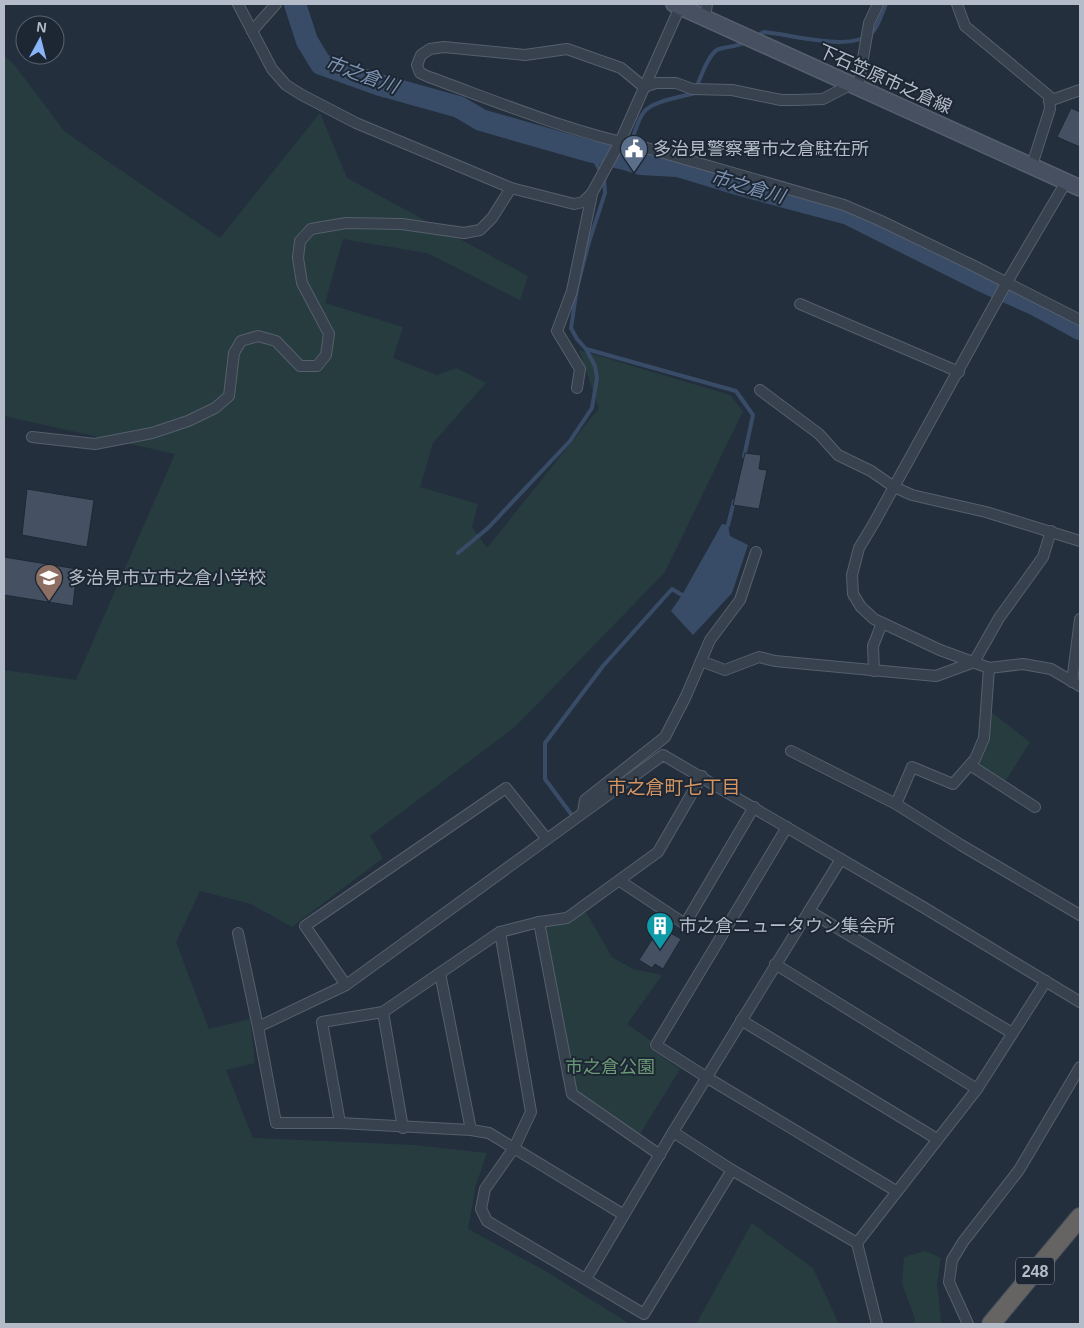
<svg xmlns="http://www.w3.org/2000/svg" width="1084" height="1328" viewBox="0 0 1084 1328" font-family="Arial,'Noto Sans JP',sans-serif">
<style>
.green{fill:#263c3f}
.water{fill:#394c67}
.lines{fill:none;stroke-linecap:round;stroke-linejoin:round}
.stream{stroke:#394c67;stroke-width:4}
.river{stroke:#394c67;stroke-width:22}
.building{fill:#455162;stroke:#1f2835}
.minor-casing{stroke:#565f6c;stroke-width:12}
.secondary-casing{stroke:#565f6c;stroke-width:18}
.trunk-casing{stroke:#434c59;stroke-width:20}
.minor{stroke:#38414e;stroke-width:10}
.secondary{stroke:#465061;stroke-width:15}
.trunk{stroke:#656462;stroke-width:18}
.labels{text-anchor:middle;stroke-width:4;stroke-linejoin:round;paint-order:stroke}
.shield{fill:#1d2633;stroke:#878f9c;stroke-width:1}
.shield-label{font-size:16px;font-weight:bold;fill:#b4bcc9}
.street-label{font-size:18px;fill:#b4bcc9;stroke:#1d2633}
.poi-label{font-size:18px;fill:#b4bcc9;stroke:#1d2633;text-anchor:start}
.park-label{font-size:18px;fill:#6b9a76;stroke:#1d2633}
.water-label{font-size:19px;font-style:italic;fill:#7c92b1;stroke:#1d2633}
.neighbourhood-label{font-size:19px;fill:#d59563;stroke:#1d2633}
</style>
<rect width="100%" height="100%" fill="#242f3e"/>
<!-- green -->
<g class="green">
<path d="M 4,55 L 16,67 L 65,132 L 220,238 L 320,113 L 347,178 L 528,276 L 520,300 L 427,253 L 343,239 L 325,303 L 403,327 L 393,358 L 437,375 L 456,368 L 486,383 L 433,443 L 420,487 L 478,504 L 472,527 L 487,548 L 599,408 L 579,350 L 730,395 L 743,411 L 665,572 L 515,727 L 370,836 L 383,858 L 292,927 L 251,904 L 200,891 L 176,942 L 209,1029 L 250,1019 L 255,1063 L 226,1070 L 253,1138 L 415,1145 L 487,1153 L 476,1185 L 468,1229 L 547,1272 L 630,1324 L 4,1324 L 4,670 L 76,680 L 175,454 L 4,416 Z"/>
<path d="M 990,711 L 1030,742 L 1005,782 L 976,766 Z"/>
<path d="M 583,907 L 612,957 L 633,969 L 662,975 L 627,1024 L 651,1041 L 649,1048 L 680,1069 L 637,1139 L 572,1094 L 539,922 Z"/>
<path d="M 752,1223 L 813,1268 L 839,1324 L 696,1324 Z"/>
<path d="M 925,1251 L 941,1258 L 937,1282 L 941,1324 L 914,1324 L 915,1319 L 902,1284 L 904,1257 Z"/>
</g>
<!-- water -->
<path class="water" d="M 722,524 L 728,525 L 730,536 L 748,545 L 732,593 L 693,635 L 671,611 L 682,595 Z"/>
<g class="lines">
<!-- stream -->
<g class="stream">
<path d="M 756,36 L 764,32 C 791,34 858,55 875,29 C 879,23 883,11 886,4"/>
<path d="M 634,134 C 637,126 639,118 644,112 C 652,101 682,97 695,93 C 698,82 709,52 719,49 C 729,46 736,47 746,42"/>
<path d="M 589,151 L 601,172"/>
<path d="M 625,159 L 626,154"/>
<path d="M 586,349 L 736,391 L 753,415 L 744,457"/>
<path d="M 728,525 L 734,501"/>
<path d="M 458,553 L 488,528 L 570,441 L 592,408 L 597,378 L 595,366 L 586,349 L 577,339 L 571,328 L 577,288 L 589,242 L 605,193 L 604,178"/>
<path d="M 571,814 L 545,779 L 545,743 L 603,666 L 672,589 L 682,595"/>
</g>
<!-- river -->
<path class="river" d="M 295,4 L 307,41 L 321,64 L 380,85 L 459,107 L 481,120 L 589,151 L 625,159 L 641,164 L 678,166 L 737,184 L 848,214 L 982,281 L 1036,305 L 1080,329"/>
</g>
<!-- building -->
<g class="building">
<path d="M 1071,108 L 1080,112 L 1080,147 L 1057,137 Z"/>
<path d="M 745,453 L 761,455 L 759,469 L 767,470 L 759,509 L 733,505 Z"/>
<path d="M 27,489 L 94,500 L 87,547 L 22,535 Z"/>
<path d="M 4,557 L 77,569 L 73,606 L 4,595 Z"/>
<path d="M 660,927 L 681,939 L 663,969 L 655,964 L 652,968 L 639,960 Z"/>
</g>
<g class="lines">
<defs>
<g id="minor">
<path d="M 238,4 L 272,69 L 286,85 L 302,95 L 356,123 L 511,188 L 574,204 L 583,202 L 592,193 L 620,142 L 680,7"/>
<path d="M 957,4 L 965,26 L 1049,96 L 1050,109 L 1032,165"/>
<path d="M 705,18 L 707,4"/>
<path d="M 252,31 L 276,4"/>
<path d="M 850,85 L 823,99 L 796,100 L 781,100 L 732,90 L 692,89 L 676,83 L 656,83 L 644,87 L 621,68 L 567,49 L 525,55 L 444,47 L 430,49 L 421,55 L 417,65 L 420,73 L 429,77 C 498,102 570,132 643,147 L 844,205 L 881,221 L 972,265 L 1080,320"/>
<path d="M 858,88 L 869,23 L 878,4"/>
<path d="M 1049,101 L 1080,90"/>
<path d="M 1066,182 L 1007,282 L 874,523 L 859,548 L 852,575 L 853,594 L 861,607 L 874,619 L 940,650 L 989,668 L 1023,664 L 1051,669 L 1080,686"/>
<path d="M 800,304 L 959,372"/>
<path d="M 577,388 L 580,369 L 557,331 L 572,291 L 592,194"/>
<path d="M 760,390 L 819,434 L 838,455 L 871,471 L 894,487 L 912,495 L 986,512 L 1080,541"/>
<path d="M 32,437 L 95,444 L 152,433 L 188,421 L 215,408 L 229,396 L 234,353 L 241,341 L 258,336 L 276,341 L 300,366 L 317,366 L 326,355 L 329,334 L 302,283 L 298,258 L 300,241 L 311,229 L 346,223 L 402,224 L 464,233 L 480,230 L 492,218 L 511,188"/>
<path d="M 701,661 L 725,670 L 759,657 L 775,661 L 936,676 L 974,662 L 999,618 L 1043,557 L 1051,531"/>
<path d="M 989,668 L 984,738 L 975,759 L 953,784 L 912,767 L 896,804 L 961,845 L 1080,915"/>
<path d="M 874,671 L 873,646 L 882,623"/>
<path d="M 1072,682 L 1080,619"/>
<path d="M 791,751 L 896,804"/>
<path d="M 970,765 L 1035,807"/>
<path d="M 583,812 L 585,800 L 665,737 L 686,696 L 710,640 L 740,600 L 756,552"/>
<path d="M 787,827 L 656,1045 L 706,1077 L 896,1191"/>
<path d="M 620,881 L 685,924 L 754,807"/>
<path d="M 809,911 L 1012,1033"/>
<path d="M 539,922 L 572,1094 L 660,1155"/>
<path d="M 500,932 L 531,1112 L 514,1148 L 485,1189 L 481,1209 L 487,1221 L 644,1314 L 732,1170"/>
<path d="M 238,933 L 258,1027"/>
<path d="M 775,964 L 977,1089"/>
<path d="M 440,973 L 471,1130"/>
<path d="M 346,985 L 305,926 L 506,788 L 546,838"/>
<path d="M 383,1012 L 403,1128"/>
<path d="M 741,1020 L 937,1139"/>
<path d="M 340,1123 L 322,1022 L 383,1012 L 500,932 L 539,922 L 567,918 L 658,852 L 702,776"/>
<path d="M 673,1132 L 732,1170 L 857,1243 L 977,1089 L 1046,981"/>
<path d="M 624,1215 L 489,1133 L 471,1130 L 340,1123 L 276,1123 L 258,1027 L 346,985 L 663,755 L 923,907 L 1080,1002"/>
<path d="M 857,1243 L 877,1324"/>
<path d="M 586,1279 L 673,1132 L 841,859"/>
<path d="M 968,1324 L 949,1282 L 952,1260 L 963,1242 L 1019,1170 L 1080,1067"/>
</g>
<path id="secondary" d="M 674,4 L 1080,188"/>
<path id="trunk" d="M 991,1324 L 1080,1217"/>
</defs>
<!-- minor casing -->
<use href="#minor" class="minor-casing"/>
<!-- secondary casing -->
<use href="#secondary" class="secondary-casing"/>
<!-- trunk casing -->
<use href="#trunk" class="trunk-casing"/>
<!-- minor -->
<use href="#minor" class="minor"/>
<!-- secondary -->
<use href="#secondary" class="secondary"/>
<!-- trunk -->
<use href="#trunk" class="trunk"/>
</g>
<!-- icons -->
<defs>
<symbol id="civic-pin" viewBox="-11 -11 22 30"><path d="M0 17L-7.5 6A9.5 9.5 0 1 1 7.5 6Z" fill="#5c6f8a" stroke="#1d2633"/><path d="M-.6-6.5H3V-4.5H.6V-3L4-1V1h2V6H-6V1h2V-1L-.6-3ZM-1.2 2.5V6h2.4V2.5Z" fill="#fff"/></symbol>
<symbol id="school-pin" viewBox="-11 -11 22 30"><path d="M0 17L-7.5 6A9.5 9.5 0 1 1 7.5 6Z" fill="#8d6e63" stroke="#1d2633"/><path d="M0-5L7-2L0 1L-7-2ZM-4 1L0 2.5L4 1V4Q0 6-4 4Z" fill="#fff"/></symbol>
<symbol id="building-pin" viewBox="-11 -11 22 30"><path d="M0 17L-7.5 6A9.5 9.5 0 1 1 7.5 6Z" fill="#0f9aa8" stroke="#1d2633"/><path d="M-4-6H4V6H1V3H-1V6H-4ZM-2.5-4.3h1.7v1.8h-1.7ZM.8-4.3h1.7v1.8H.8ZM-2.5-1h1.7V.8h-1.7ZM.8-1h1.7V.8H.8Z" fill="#fff"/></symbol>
</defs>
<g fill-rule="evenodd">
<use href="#civic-pin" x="618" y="133" width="32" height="43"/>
<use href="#school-pin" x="33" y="562" width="32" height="43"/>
<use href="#building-pin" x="644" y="910" width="32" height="43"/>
</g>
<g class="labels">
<!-- shield labels -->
<rect class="shield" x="1016" y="1257.5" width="38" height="27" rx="4"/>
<g class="shield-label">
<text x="1035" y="1277">248</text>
</g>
<!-- street labels -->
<g class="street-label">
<text transform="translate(885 79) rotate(24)" y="6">下石笠原市之倉線</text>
</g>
<!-- poi labels -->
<g class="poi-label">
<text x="653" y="155">多治見警察署市之倉駐在所</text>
<text x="68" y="584">多治見市立市之倉小学校</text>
<text x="679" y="932">市之倉ニュータウン集会所</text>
</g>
<!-- park labels -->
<g class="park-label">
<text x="610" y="1073">市之倉公園</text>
</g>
<!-- water labels -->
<g class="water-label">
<text transform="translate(362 74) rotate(20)" y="7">市之倉川</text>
<text transform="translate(748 186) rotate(16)" y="7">市之倉川</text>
</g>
<!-- neighbourhood labels -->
<g class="neighbourhood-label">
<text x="674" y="794">市之倉町七丁目</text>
</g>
</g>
<!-- border -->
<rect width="1084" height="1328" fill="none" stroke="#b4bcc9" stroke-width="10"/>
<!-- north arrow -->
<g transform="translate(40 40) rotate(7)"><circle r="24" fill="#1d2633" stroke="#59626f"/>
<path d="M0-4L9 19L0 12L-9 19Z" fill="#8ab4f8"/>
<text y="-8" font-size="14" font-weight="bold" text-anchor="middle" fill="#b4bcc9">N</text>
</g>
</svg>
